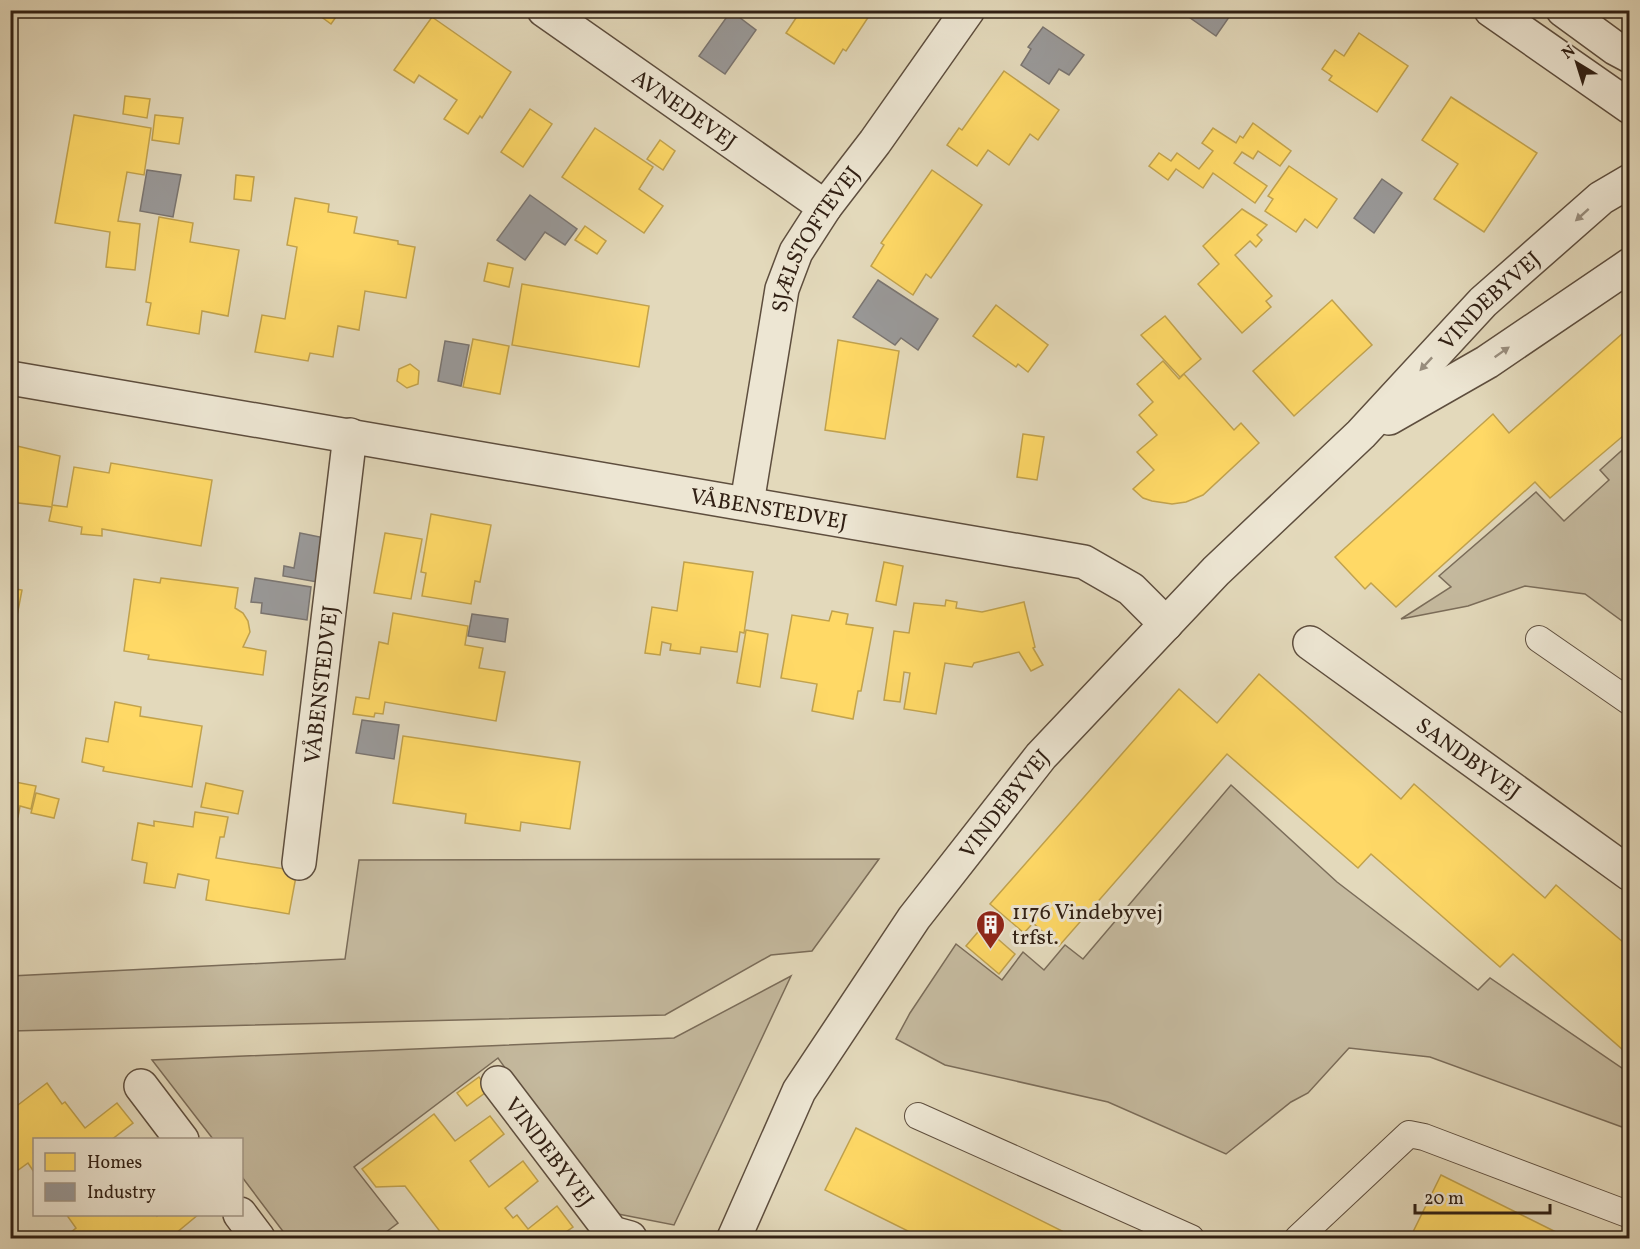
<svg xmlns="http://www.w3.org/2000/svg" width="1640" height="1249" viewBox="0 0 1640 1249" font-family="Vollkorn,serif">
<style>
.green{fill:#c5ba9f;stroke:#7b6d5a;stroke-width:1.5}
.homes{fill:#ffd966;stroke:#c1a24d;stroke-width:1.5}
.industry{fill:#999;stroke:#7a7571;stroke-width:1.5}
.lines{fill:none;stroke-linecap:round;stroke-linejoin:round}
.service-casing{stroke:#5e4e3e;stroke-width:28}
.minor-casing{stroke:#5e4e3e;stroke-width:36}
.tertiary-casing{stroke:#5e4e3e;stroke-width:36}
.service{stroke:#ede6d3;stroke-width:26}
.minor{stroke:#ede6d3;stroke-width:33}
.tertiary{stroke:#ede6d3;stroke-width:33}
.oneway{fill:#988d7d}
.labels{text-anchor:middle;stroke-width:6;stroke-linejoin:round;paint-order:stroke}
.street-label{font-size:22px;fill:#312014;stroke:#ede6d3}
.poi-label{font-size:22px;fill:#312014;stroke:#ede6d3;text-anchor:start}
</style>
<rect width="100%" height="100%" fill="#e3d9bb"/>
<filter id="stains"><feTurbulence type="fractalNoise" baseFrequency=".00333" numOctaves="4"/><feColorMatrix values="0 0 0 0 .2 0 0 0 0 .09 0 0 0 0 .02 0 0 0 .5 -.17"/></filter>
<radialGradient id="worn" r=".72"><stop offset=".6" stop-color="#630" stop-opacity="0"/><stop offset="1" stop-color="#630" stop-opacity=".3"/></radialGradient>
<!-- green -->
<g class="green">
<path d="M 1629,444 L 1629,626 L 1585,594 L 1525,586 L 1468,606 L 1401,619 L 1451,587 L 1439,576 L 1536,492 L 1564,521 L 1609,480 L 1600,470 Z"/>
<path d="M 1231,785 L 1337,882 L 1478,990 L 1490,978 L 1629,1073 L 1629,1114 L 1622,1127 L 1430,1057 L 1349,1048 L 1308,1093 L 1291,1102 L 1226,1154 L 1108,1102 L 945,1065 L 896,1039 L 910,1013 L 956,944 L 1002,980 L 1023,952 L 1044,970 L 1065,945 L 1083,959 Z"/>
<path d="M 879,859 L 812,951 L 771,955 L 665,1015 L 11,1031 L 11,976 L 345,959 L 359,860 Z"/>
<path d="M 791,976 L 674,1225 L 608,1212 L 498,1058 L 354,1167 L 398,1223 L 378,1238 L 288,1238 L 242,1177 L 242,1140 L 213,1139 L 152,1060 L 674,1038 Z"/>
</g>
<!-- homes -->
<g class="homes">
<path d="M 312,10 L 341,10 L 331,24 Z"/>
<path d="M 796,10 L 873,10 L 846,51 L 843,49 L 834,64 L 786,33 L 796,18 L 792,16 Z"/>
<path d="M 432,17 L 511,72 L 482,118 L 480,116 L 468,134 L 444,119 L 457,100 L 419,75 L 414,83 L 394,70 Z"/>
<path d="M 1359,33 L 1408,66 L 1377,112 L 1329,80 L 1332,76 L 1322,69 L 1335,50 L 1344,56 Z"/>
<path d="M 1004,71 L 1059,110 L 1038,140 L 1030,134 L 1009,165 L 988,150 L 977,166 L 947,145 L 959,128 L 962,130 Z"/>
<path d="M 125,96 L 150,99 L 147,118 L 123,114 Z"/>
<path d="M 1451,97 L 1537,153 L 1484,232 L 1434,199 L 1458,164 L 1422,140 Z"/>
<path d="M 530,109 L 552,124 L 523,167 L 501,152 Z"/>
<path d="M 74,115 L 151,128 L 144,175 L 127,172 L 118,221 L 140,224 L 135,270 L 106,267 L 110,232 L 55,223 Z"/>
<path d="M 155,115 L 183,118 L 179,144 L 152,140 Z"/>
<path d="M 1253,123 L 1291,151 L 1280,166 L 1258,151 L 1253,159 L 1242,152 L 1234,163 L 1267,186 L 1255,203 L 1213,173 L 1203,188 L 1176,169 L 1168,180 L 1149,166 L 1159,153 L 1171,161 L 1177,153 L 1199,169 L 1213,151 L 1202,143 L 1213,128 L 1236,143 L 1240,136 L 1243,138 Z"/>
<path d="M 595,128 L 653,167 L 639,189 L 663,206 L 644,233 L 562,177 Z"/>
<path d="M 660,140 L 675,151 L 663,170 L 647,159 Z"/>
<path d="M 1289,166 L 1337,199 L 1317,228 L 1305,219 L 1296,232 L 1265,211 L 1273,199 L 1268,196 Z"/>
<path d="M 932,170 L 982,205 L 931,278 L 926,274 L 913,295 L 871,266 L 884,245 L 881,243 Z"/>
<path d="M 236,175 L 254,177 L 251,201 L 234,199 Z"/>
<path d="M 295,198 L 329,204 L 328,212 L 357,217 L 354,233 L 398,241 L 398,244 L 415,247 L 406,298 L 365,291 L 359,330 L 338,326 L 333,357 L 310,353 L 308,361 L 255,352 L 262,315 L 285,319 L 297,247 L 287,245 Z"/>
<path d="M 1242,209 L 1267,225 L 1257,235 L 1262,240 L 1256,247 L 1250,241 L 1235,255 L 1272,296 L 1266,301 L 1271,307 L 1242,333 L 1198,284 L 1219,264 L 1203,246 Z"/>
<path d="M 159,217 L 193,223 L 190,242 L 239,250 L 228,316 L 202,311 L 199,334 L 147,325 L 151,303 L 146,302 Z"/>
<path d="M 585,226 L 606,241 L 597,254 L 575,240 Z"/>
<path d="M 488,263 L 513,268 L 509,287 L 484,281 Z"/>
<path d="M 522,284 L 649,306 L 639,367 L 512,345 Z"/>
<path d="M 1332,300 L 1372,345 L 1294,416 L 1253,371 Z"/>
<path d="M 996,305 L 1048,345 L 1028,372 L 1018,364 L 1016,367 L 973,336 Z"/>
<path d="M 1165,316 L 1201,359 L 1180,377 L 1141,335 Z"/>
<path d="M 1630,327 L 1630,430 L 1550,498 L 1535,482 L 1396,607 L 1371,583 L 1365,589 L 1335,557 L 1493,414 L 1509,433 Z"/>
<path d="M 473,339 L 509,346 L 500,394 L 463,387 Z"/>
<path d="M 838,340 L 899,351 L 885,439 L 825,430 Z"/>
<path d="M 1163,361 L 1179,379 L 1184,374 L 1234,430 L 1241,423 L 1259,443 L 1203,495 L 1186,502 L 1172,504 L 1152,501 L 1143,498 L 1133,489 L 1154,470 L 1137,452 L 1157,435 L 1139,415 L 1153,402 L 1137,384 Z"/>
<path d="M 410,364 L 419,371 L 418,384 L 407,388 L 397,381 L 399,369 Z"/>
<path d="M 1023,434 L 1044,437 L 1037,480 L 1017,477 Z"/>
<path d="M 17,446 L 60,456 L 52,505 L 67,507 L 74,467 L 109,473 L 111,463 L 212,480 L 201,546 L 102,529 L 102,536 L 81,534 L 82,527 L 49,521 L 52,507 L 10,502 L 10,486 Z"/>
<path d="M 431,514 L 491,525 L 480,582 L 475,581 L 471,604 L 422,596 L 426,573 L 421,572 Z"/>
<path d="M 385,533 L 422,539 L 411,599 L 374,593 Z"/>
<path d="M 684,562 L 753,572 L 744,633 L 740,632 L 737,652 L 701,647 L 700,654 L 670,650 L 671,644 L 662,642 L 660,655 L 645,653 L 652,607 L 677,611 Z"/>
<path d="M 884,562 L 903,566 L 896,605 L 876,601 Z"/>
<path d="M 161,578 L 238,588 L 235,608 L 243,613 L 248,621 L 250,632 L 243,647 L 266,651 L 263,675 L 148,659 L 149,655 L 124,651 L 134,579 L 160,583 Z"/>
<path d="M 10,588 L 22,590 L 17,616 L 10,614 Z"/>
<path d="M 946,600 L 957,602 L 956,608 L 982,612 L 1024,602 L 1035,647 L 1033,648 L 1043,665 L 1031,671 L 1019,652 L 974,663 L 972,667 L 945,663 L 936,714 L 904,709 L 910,673 L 904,672 L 900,702 L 884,700 L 894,631 L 909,633 L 914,603 L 945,606 Z"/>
<path d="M 832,611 L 848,614 L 846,624 L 873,628 L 861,691 L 858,691 L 853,719 L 812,711 L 817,684 L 781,678 L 792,615 L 829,621 Z"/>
<path d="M 393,613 L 468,626 L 465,645 L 483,648 L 479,668 L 505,672 L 496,721 L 385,702 L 383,714 L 375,713 L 374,717 L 353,714 L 356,697 L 369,699 L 379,642 L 388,644 Z"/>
<path d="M 746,630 L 768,634 L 760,687 L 737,683 Z"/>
<path d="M 1259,674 L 1401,799 L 1414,784 L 1545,898 L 1556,885 L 1630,948 L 1630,1056 L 1513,954 L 1500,967 L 1371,854 L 1358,868 L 1227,754 L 1059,946 L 1033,923 L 1024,933 L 990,904 L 1179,689 L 1217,723 Z"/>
<path d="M 115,702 L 141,707 L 140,716 L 202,726 L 192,787 L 103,771 L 104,767 L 82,762 L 86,738 L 108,742 Z"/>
<path d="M 403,736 L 580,762 L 570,829 L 521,822 L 520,831 L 465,823 L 466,814 L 393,803 Z"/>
<path d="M 10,781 L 36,786 L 31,809 L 20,806 L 18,817 L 10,816 Z"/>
<path d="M 206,783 L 243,791 L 238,814 L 201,807 Z"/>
<path d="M 36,793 L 59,799 L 54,818 L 31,813 Z"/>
<path d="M 195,812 L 228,817 L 224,837 L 220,837 L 216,858 L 297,871 L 289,914 L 206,900 L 209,880 L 178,874 L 175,888 L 144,883 L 147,863 L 132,860 L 138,823 L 154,826 L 154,821 L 193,827 Z"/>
<path d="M 983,926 L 1015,954 L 999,974 L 966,946 Z"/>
<path d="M 479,1077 L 489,1090 L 467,1106 L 457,1093 Z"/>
<path d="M 47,1083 L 62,1104 L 65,1102 L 85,1128 L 117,1103 L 133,1123 L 111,1140 L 34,1140 L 34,1172 L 28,1163 L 10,1176 L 10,1111 Z"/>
<path d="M 434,1114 L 455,1141 L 490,1116 L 504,1134 L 470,1161 L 489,1187 L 523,1161 L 538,1181 L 505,1208 L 513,1218 L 517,1215 L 528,1229 L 557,1206 L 573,1227 L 557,1238 L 445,1238 L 405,1186 L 376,1187 L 362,1169 Z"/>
<path d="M 856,1128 L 1076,1238 L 922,1238 L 825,1190 Z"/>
<path d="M 1441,1175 L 1568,1238 L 1410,1238 Z"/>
<path d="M 66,1214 L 156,1214 L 157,1216 L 159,1214 L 199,1214 L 170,1238 L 66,1238 L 65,1237 L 76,1228 Z"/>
</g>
<!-- industry -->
<g class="industry">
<path d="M 1189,10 L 1234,10 L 1216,36 L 1186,15 Z"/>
<path d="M 731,11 L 756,30 L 725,74 L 699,56 Z"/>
<path d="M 1043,27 L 1084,55 L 1069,75 L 1059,69 L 1049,84 L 1021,65 L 1031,49 L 1028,47 Z"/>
<path d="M 147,170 L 181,175 L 173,217 L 140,211 Z"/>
<path d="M 1382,179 L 1402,193 L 1374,233 L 1354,218 Z"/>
<path d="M 530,195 L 577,229 L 565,245 L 545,232 L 525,260 L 497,240 Z"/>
<path d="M 878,280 L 938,319 L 918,350 L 901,338 L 895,345 L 853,317 Z"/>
<path d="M 445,341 L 469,345 L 461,386 L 438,381 Z"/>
<path d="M 300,533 L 325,538 L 317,582 L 283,576 L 284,566 L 294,568 Z"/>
<path d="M 255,578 L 311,587 L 307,620 L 261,613 L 262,603 L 251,602 Z"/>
<path d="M 472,614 L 508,619 L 505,642 L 468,636 Z"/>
<path d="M 362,720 L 399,725 L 394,759 L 356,753 Z"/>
</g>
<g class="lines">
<defs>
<g id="service">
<path d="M 1539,639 L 1630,702"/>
<path d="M 918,1116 L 1191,1238"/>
<path d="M 1298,1238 L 1409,1134 L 1424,1137 L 1630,1215"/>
</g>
<g id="minor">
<path id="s1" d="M 544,10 L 825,207"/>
<path id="s2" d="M 10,378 L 1084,562 L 1131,589 L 1166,624"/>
<path id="s3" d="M 747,503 L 782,289 L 796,252 L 825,207 L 875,142 L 968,10"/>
<path id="s4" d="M 1310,643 L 1630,874"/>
<path id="s5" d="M 299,863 L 350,435"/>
<path id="s6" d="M 498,1083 L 612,1233 L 630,1238"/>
<path d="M 141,1086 L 182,1140"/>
<path d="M 240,1214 L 258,1238"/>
</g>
<g id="tertiary">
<path d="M 1491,10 L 1630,107"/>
<path d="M 1563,10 L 1615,48 L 1630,56"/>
<path d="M 1389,418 L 1487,362 L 1630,265"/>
<path id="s7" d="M 734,1238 L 799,1091 L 914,918 L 1041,756 L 1216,571 L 1361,434 L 1483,302 L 1601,198 L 1630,181"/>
</g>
</defs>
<!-- service casing -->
<use href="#service" class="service-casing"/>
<!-- minor casing -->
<use href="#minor" class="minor-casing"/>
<!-- tertiary casing -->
<use href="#tertiary" class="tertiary-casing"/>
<!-- service -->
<use href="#service" class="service"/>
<!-- minor -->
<use href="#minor" class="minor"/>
<!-- tertiary -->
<use href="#tertiary" class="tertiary"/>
</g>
<!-- one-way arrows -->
<defs><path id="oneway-solid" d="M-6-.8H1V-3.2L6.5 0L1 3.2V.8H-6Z" transform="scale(1.5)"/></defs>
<g class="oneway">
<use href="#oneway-solid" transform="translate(1582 215) rotate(138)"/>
<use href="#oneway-solid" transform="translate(1502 352) rotate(-35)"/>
<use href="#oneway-solid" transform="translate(1426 364) rotate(133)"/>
</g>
<!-- icons -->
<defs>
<symbol id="building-pin" viewBox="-11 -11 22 30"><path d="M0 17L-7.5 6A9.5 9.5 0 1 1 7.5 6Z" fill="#8f2418" stroke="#ede6d3"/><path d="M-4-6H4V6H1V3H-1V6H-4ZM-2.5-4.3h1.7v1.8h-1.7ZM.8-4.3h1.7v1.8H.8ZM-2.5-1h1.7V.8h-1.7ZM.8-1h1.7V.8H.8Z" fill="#fff"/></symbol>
</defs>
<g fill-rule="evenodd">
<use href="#building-pin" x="974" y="908" width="33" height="45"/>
</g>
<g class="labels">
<!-- street labels -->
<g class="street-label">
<text dy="8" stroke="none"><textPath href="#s1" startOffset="172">AVNEDEVEJ</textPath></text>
<text dy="8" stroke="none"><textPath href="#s3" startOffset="276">SJÆLSTOFTEVEJ</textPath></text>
<text dy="8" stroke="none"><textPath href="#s7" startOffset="1214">VINDEBYVEJ</textPath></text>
<text dy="8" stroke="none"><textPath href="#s2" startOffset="770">VÅBENSTEDVEJ</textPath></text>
<text dy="8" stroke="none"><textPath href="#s5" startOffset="180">VÅBENSTEDVEJ</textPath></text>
<text dy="8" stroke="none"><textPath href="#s4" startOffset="196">SANDBYVEJ</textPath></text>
<text dy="8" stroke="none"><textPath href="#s7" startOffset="514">VINDEBYVEJ</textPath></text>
<text dy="8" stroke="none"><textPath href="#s6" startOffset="86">VINDEBYVEJ</textPath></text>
</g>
<!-- poi labels -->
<g class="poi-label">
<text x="1012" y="919">1176 Vindebyvej<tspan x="1012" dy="25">trfst.</tspan></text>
</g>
</g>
<!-- margin -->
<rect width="1640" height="1249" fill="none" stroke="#e3d9bb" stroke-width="36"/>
<rect x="12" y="12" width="1616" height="1225" fill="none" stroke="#312014" stroke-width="3"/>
<rect x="18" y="18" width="1604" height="1213" fill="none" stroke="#312014" stroke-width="1.5"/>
<!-- legend -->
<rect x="33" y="1138" width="210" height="78" fill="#ede6d3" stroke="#a29787" stroke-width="1.5"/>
<rect x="45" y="1153" width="30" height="18" fill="#ffd966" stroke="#a29787" stroke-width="1.5"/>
<text x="87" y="1168" font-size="18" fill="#312014">Homes</text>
<rect x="45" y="1183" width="30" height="18" fill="#999999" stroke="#a29787" stroke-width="1.5"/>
<text x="87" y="1198" font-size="18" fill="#312014">Industry</text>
<!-- north arrow -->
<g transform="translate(1577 63) rotate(322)" stroke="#ede6d3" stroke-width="4.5" paint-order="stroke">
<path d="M0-4.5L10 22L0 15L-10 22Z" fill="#312014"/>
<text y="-9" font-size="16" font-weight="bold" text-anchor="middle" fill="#312014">N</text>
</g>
<!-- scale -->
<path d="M1415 1204v9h135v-9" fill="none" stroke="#312014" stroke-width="3"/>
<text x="1424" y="1204" font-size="18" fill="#312014" stroke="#ede6d3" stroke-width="4.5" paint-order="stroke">20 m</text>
<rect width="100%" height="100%" filter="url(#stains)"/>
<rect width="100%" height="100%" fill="url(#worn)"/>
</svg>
